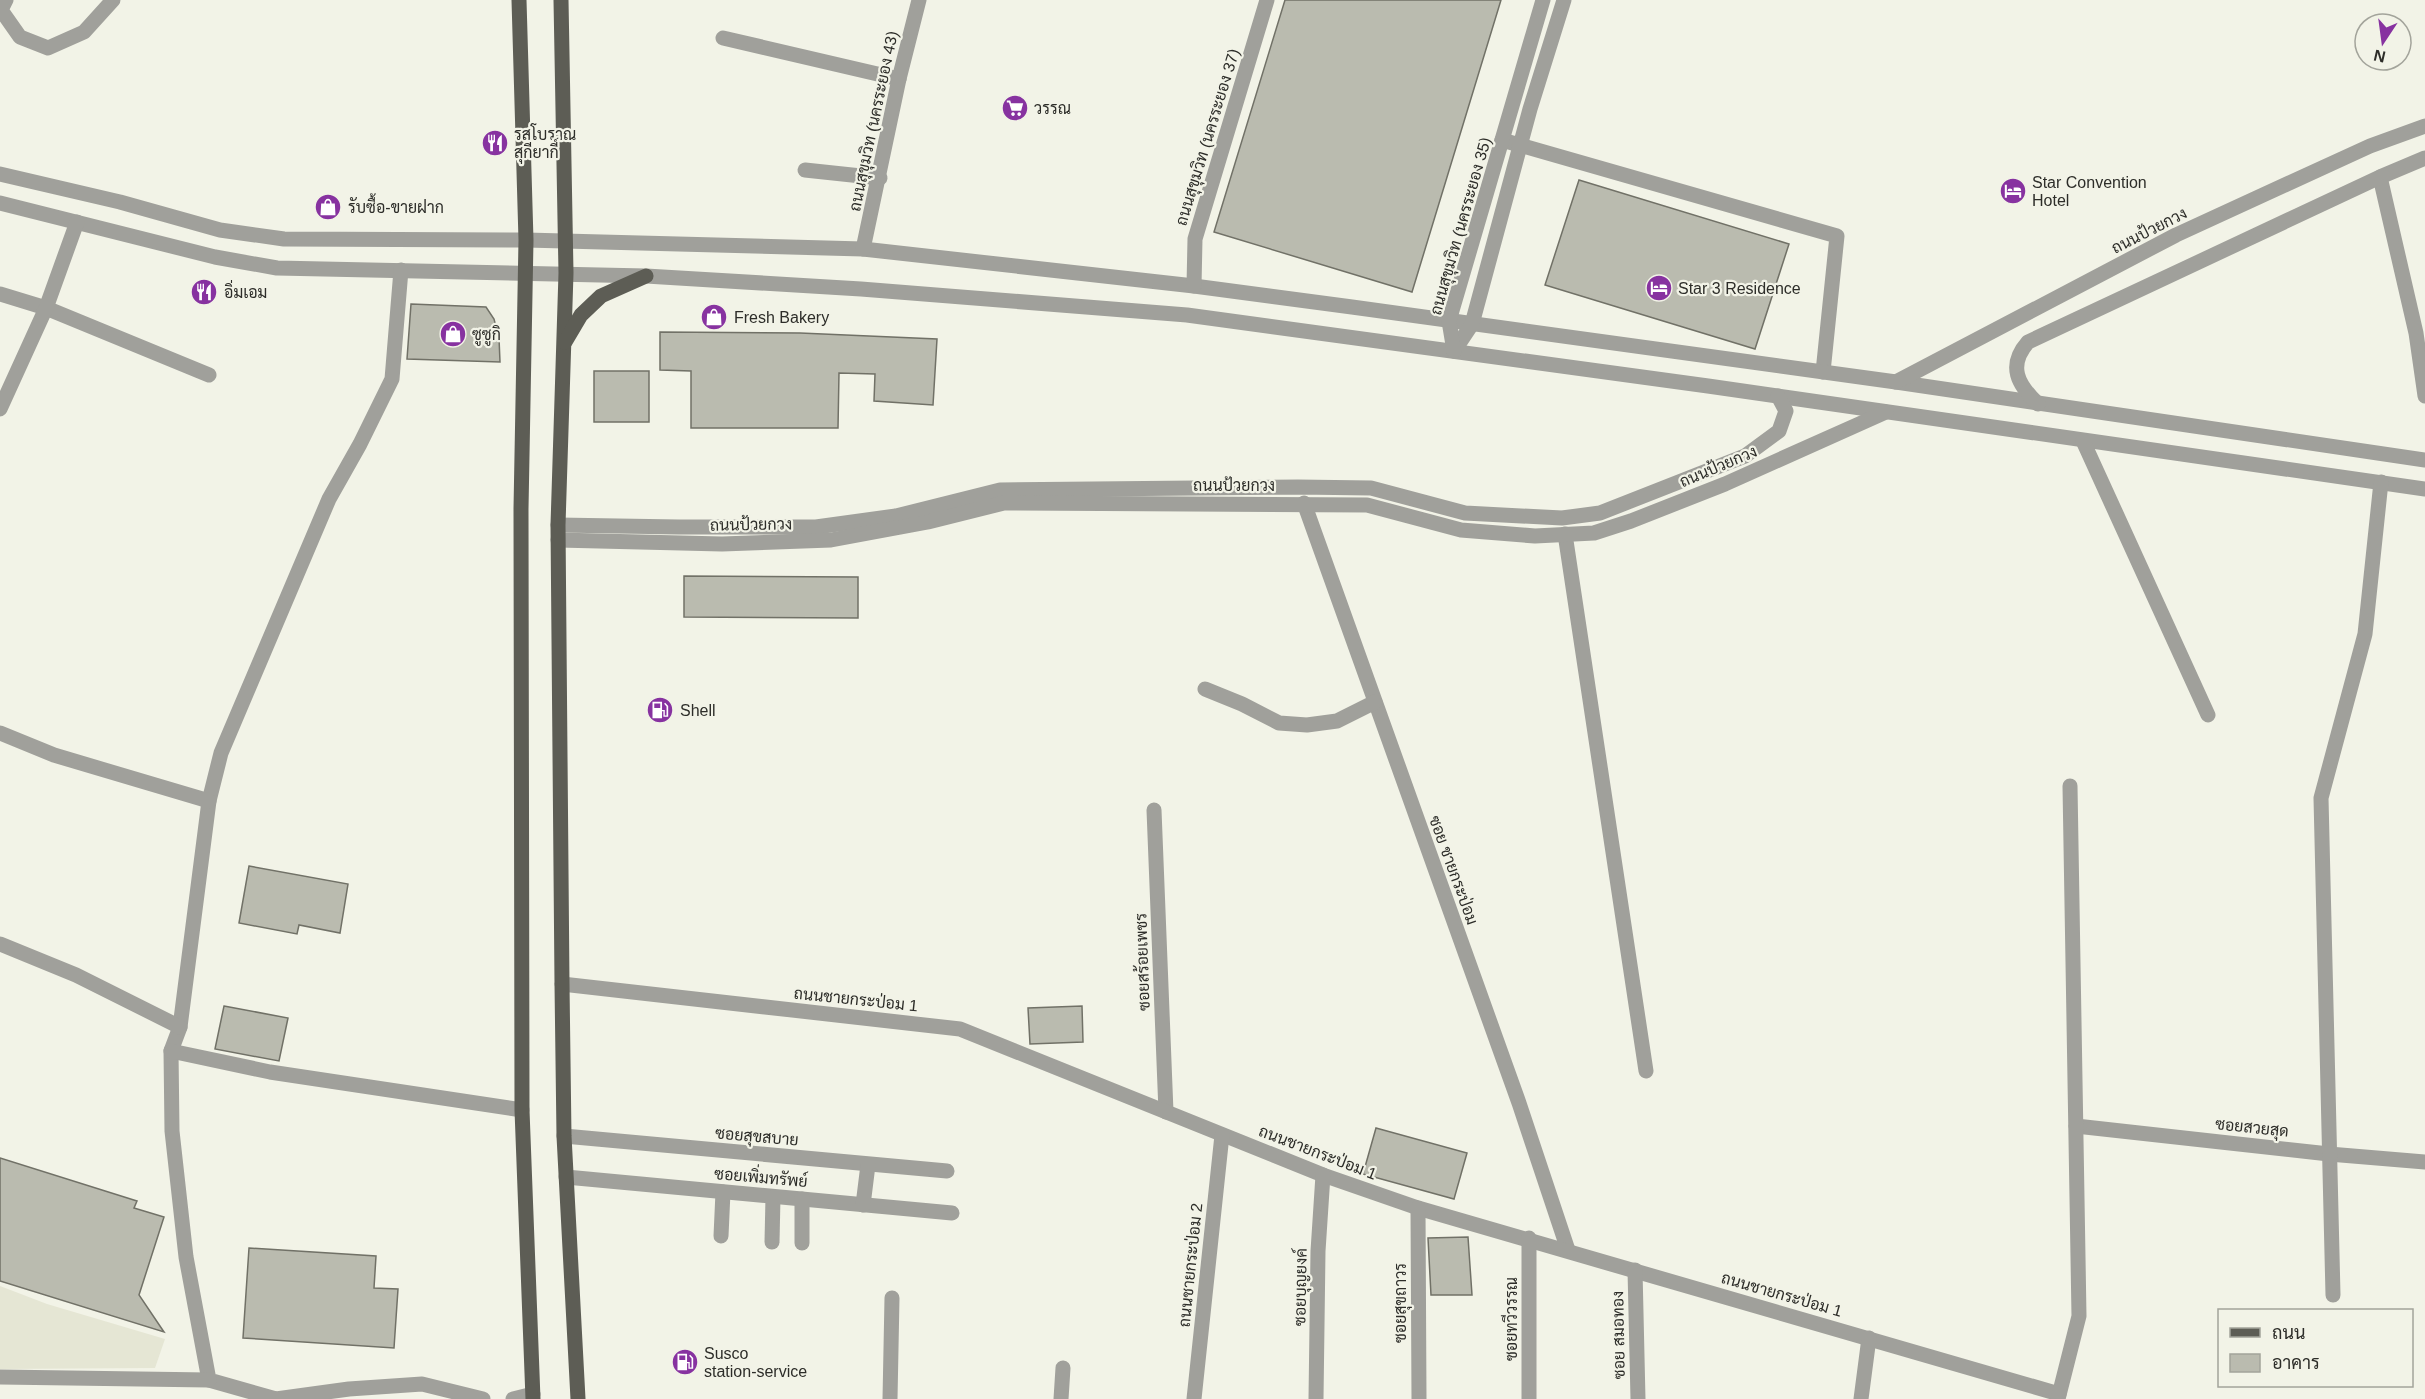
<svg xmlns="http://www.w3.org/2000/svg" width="2425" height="1399" viewBox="0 0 2425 1399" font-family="Arial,Sarabun,sans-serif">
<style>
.built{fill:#e5e6d4}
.building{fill:#babbaf;stroke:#717167;stroke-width:1.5}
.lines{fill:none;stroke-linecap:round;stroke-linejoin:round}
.minor{stroke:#a0a09b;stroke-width:15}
.major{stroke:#5d5d55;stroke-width:15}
.labels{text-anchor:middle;stroke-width:4.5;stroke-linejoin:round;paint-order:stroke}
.poi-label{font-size:16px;fill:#2d2d29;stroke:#f2f3e7;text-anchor:start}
.street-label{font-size:16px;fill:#2d2d29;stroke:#f2f3e7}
</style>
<rect width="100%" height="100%" fill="#f2f3e7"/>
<!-- built -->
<path class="built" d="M 0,1286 L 47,1304 L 165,1339 L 155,1368 L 0,1369 Z"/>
<!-- building -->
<g class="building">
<path d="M 1285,0 L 1501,0 L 1412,292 L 1214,232 Z"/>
<path d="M 1579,180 L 1789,244 L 1755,349 L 1545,285 Z"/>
<path d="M 411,304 L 486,307 L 494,319 L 499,338 L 500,362 L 407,359 Z"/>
<path d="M 660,332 L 800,333 L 937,339 L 933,405 L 874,401 L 875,374 L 839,373 L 838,428 L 691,428 L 691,371 L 660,370 Z"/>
<rect x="594" y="371" width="55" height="51"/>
<path d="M 684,576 L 858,577 L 858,618 L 684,617 Z"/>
<path d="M 249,866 L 348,884 L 340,933 L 299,925 L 297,934 L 239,923 Z"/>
<path d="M 224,1006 L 288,1018 L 279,1061 L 215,1049 Z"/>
<path d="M 1082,1006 L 1083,1042 L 1030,1044 L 1028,1008 Z"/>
<path d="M 1376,1128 L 1467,1153 L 1454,1199 L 1363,1174 Z"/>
<path d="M 0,1158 L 137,1201 L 134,1208 L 164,1217 L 139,1295 L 164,1332 L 0,1281 Z"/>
<path d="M 1468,1237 L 1472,1295 L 1431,1295 L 1428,1238 Z"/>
<path d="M 249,1248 L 376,1256 L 374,1288 L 398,1289 L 394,1348 L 243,1338 Z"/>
</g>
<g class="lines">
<!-- minor -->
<g class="minor">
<path d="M 6,0 L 1,10 L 20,37 L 48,48 L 84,32 L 113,0"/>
<path d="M 723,38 L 899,79"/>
<path d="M 1502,140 L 1837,236 L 1823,372"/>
<path d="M 805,170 L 880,178"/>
<path d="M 0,174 L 120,202 L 220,230 L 284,239 L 526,240 L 863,249 L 1194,286 L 1352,307 L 1896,382 L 2425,460"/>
<path d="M 2380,177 L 2416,333 L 2425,396"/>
<path d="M 0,203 L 215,257 L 277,268 L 646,276 L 861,289 L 1187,315 L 1708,386 L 2425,489"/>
<path d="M 863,249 L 899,79 L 919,0"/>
<path d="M 401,270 L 392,379 L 360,444 L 329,499 L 221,753 L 209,801 L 180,1027 L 171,1051 L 172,1131 L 186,1257 L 209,1380 L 276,1399 L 349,1389 L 422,1384 L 483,1399"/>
<path d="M 1194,286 L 1195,239 L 1267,0"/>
<path d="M 0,294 L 46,308 L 209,375"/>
<path d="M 1454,351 L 1472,324 L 1530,109 L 1564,0"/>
<path d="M 1454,351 L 1449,321 L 1543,0"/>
<path d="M 1896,382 L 2176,235 L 2370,146 L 2425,126"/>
<path d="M 2038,404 C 2018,385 2007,366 2028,342 L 2380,177 L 2425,158"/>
<path d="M 0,409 L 46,308 L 77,222"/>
<path d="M 2083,441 L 2208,715"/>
<path d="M 1304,503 L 1519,1103 L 1568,1250"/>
<path d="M 558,525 L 679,527 L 816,527 L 896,516 L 1000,490 L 1298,487 L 1371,488 L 1465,513 L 1562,518 L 1600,513 L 1745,456 L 1779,431 L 1786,411 L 1778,396"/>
<path d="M 1565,534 L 1646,1071"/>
<path d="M 558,540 L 722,544 L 831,540 L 928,522 L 1004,503 L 1367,505 L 1461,530 L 1535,536 L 1594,533 L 1631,521 L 1725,484 L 1886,412"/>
<path d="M 1205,689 L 1242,704 L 1279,723 L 1307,725 L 1337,721 L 1375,702"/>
<path d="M 0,733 L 54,755 L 209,801"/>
<path d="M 1154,810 L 1166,1112"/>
<path d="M 0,944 L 76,975 L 180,1027"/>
<path d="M 562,984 L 960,1029 L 1323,1175 L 1418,1208 L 2059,1394"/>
<path d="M 171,1051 L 270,1072 L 522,1110"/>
<path d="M 2076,1126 L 2329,1154 L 2425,1162"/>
<path d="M 564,1136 L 947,1171"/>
<path d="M 566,1177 L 952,1213"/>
<path d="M 863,1205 L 868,1165"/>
<path d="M 1418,1208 L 1419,1399"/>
<path d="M 721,1236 L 723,1192"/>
<path d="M 1529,1238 L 1529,1399"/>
<path d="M 772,1242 L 773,1197"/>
<path d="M 802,1243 L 802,1199"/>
<path d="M 1635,1270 L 1638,1399"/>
<path d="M 2333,1295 L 2321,798 L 2365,634 L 2381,482"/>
<path d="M 0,1377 L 209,1380"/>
<path d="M 513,1399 L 533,1394"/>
<path d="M 890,1399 L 892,1298"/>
<path d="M 1061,1399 L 1063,1368"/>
<path d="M 1194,1399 L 1222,1135"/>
<path d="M 1316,1399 L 1318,1251 L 1323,1175"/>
<path d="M 1861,1399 L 1869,1338"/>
<path d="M 2058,1399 L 2079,1316 L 2070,786"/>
</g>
<!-- major -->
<g class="major">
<path d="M 519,0 L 526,240 L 521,509 L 522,1110 L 533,1399"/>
<path d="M 561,0 L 566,273 L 558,525 L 562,984 L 564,1136 L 578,1399"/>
<path d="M 565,342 L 581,315 L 601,296 L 646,276"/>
</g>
</g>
<!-- icons -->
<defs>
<symbol id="supermarket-disc" viewBox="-11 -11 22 22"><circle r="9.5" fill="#8732a0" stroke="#f2f3e7"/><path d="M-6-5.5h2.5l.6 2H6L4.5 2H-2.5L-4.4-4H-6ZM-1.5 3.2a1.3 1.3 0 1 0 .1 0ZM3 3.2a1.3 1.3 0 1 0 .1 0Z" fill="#fff"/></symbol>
<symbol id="restaurant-disc" viewBox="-11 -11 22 22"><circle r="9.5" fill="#8732a0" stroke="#f2f3e7"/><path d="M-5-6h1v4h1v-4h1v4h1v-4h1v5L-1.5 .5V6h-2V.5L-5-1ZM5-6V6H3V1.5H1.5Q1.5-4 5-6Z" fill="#fff"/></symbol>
<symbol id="hotel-disc" viewBox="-11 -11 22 22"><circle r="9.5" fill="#8732a0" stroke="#f2f3e7"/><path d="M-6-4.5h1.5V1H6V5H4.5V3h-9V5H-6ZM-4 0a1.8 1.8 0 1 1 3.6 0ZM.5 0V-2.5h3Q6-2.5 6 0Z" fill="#fff"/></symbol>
<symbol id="shop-disc" viewBox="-11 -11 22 22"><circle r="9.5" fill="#8732a0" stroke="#f2f3e7"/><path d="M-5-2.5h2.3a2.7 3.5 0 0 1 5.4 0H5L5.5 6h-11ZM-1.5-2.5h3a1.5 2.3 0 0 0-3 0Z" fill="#fff"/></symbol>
<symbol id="fuel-disc" viewBox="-11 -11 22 22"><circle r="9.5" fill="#8732a0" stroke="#f2f3e7"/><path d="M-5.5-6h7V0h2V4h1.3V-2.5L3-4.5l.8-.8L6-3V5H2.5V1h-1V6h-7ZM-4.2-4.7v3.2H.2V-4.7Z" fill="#fff"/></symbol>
</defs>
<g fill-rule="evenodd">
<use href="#supermarket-disc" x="1000" y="93" width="30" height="30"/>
<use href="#restaurant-disc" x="480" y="128" width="30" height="30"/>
<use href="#hotel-disc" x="1998" y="176" width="30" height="30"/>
<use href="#shop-disc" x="313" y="192" width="30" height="30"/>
<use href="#hotel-disc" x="1644" y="273" width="30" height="30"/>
<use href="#restaurant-disc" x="189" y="277" width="30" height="30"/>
<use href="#shop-disc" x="699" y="302" width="30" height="30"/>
<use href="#shop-disc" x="438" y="319" width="30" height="30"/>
<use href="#fuel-disc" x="645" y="695" width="30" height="30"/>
<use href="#fuel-disc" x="670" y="1347" width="30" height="30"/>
</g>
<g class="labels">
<!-- poi labels -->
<g class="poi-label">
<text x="1034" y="114">วรรณ</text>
<text x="514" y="140">รสโบราณ<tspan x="514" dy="18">สุกียากี์</tspan></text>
<text x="2032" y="188">Star Convention<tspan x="2032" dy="18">Hotel</tspan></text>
<text x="348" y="213">รับซื้อ-ขายฝาก</text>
<text x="1678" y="294">Star 3 Residence</text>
<text x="224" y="298">อิ่มเอม</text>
<text x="734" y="323">Fresh Bakery</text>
<text x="472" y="340">ซูซูกิ</text>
<text x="680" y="716">Shell</text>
<text x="704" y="1359">Susco<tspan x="704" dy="18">station-service</tspan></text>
</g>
<!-- street labels -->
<g class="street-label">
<text transform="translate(873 121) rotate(-78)" y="6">ถนนสุขุมวิท (นครระยอง 43)</text>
<text transform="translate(1207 137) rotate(-73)" y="6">ถนนสุขุมวิท (นครระยอง 37)</text>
<text transform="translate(1460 226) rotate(-74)" y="6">ถนนสุขุมวิท (นครระยอง 35)</text>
<text transform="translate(2149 230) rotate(-27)" y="6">ถนนป้วยกวง</text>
<text transform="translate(1718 466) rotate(-23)" y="6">ถนนป้วยกวง</text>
<text x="1234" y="491">ถนนป้วยกวง</text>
<text transform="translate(751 524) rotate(-1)" y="6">ถนนป้วยกวง</text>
<text transform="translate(1454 870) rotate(70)" y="6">ซอย ชายกระป่อม</text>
<text transform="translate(1142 962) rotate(-92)" y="6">ซอยสร้อยเพชร</text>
<text transform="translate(856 999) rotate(6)" y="6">ถนนชายกระป่อม 1</text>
<text transform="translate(2252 1127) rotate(6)" y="6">ซอยสวยสุด</text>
<text transform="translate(757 1136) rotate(5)" y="6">ซอยสุขสบาย</text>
<text transform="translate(1318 1152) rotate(21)" y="6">ถนนชายกระป่อม 1</text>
<text transform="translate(761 1177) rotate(5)" y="6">ซอยเพิ่มทรัพย์</text>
<text transform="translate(1190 1265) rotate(-84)" y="6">ถนนชายกระป่อม 2</text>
<text transform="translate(1300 1287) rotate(-89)" y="6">ซอยบุญยงค์</text>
<text transform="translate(1782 1294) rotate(16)" y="6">ถนนชายกระป่อม 1</text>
<text transform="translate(1400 1303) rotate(-90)" y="6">ซอยสุขถาวร</text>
<text transform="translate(1511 1319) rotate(-90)" y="6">ซอยทวีวรรณ</text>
<text transform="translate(1618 1335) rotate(-91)" y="6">ซอย สมอทอง</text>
</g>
</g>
<!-- legend -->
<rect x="2218" y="1309" width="195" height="78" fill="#f2f3e7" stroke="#a3a49b" stroke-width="1.5"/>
<rect x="2230" y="1328" width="30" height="9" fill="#5d5d55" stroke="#a3a49b" stroke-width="1.5"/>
<text x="2272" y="1339" font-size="18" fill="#2d2d29">ถนน</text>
<rect x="2230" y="1354" width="30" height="18" fill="#babbaf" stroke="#a3a49b" stroke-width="1.5"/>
<text x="2272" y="1369" font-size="18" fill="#2d2d29">อาคาร</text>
<!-- north arrow -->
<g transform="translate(2383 42) rotate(193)"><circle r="28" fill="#f2f3e7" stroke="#a3a49b" stroke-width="1.5"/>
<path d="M0-4.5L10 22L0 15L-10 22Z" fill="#8732a0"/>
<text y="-9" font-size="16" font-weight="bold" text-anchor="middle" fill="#2d2d29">N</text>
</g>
</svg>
